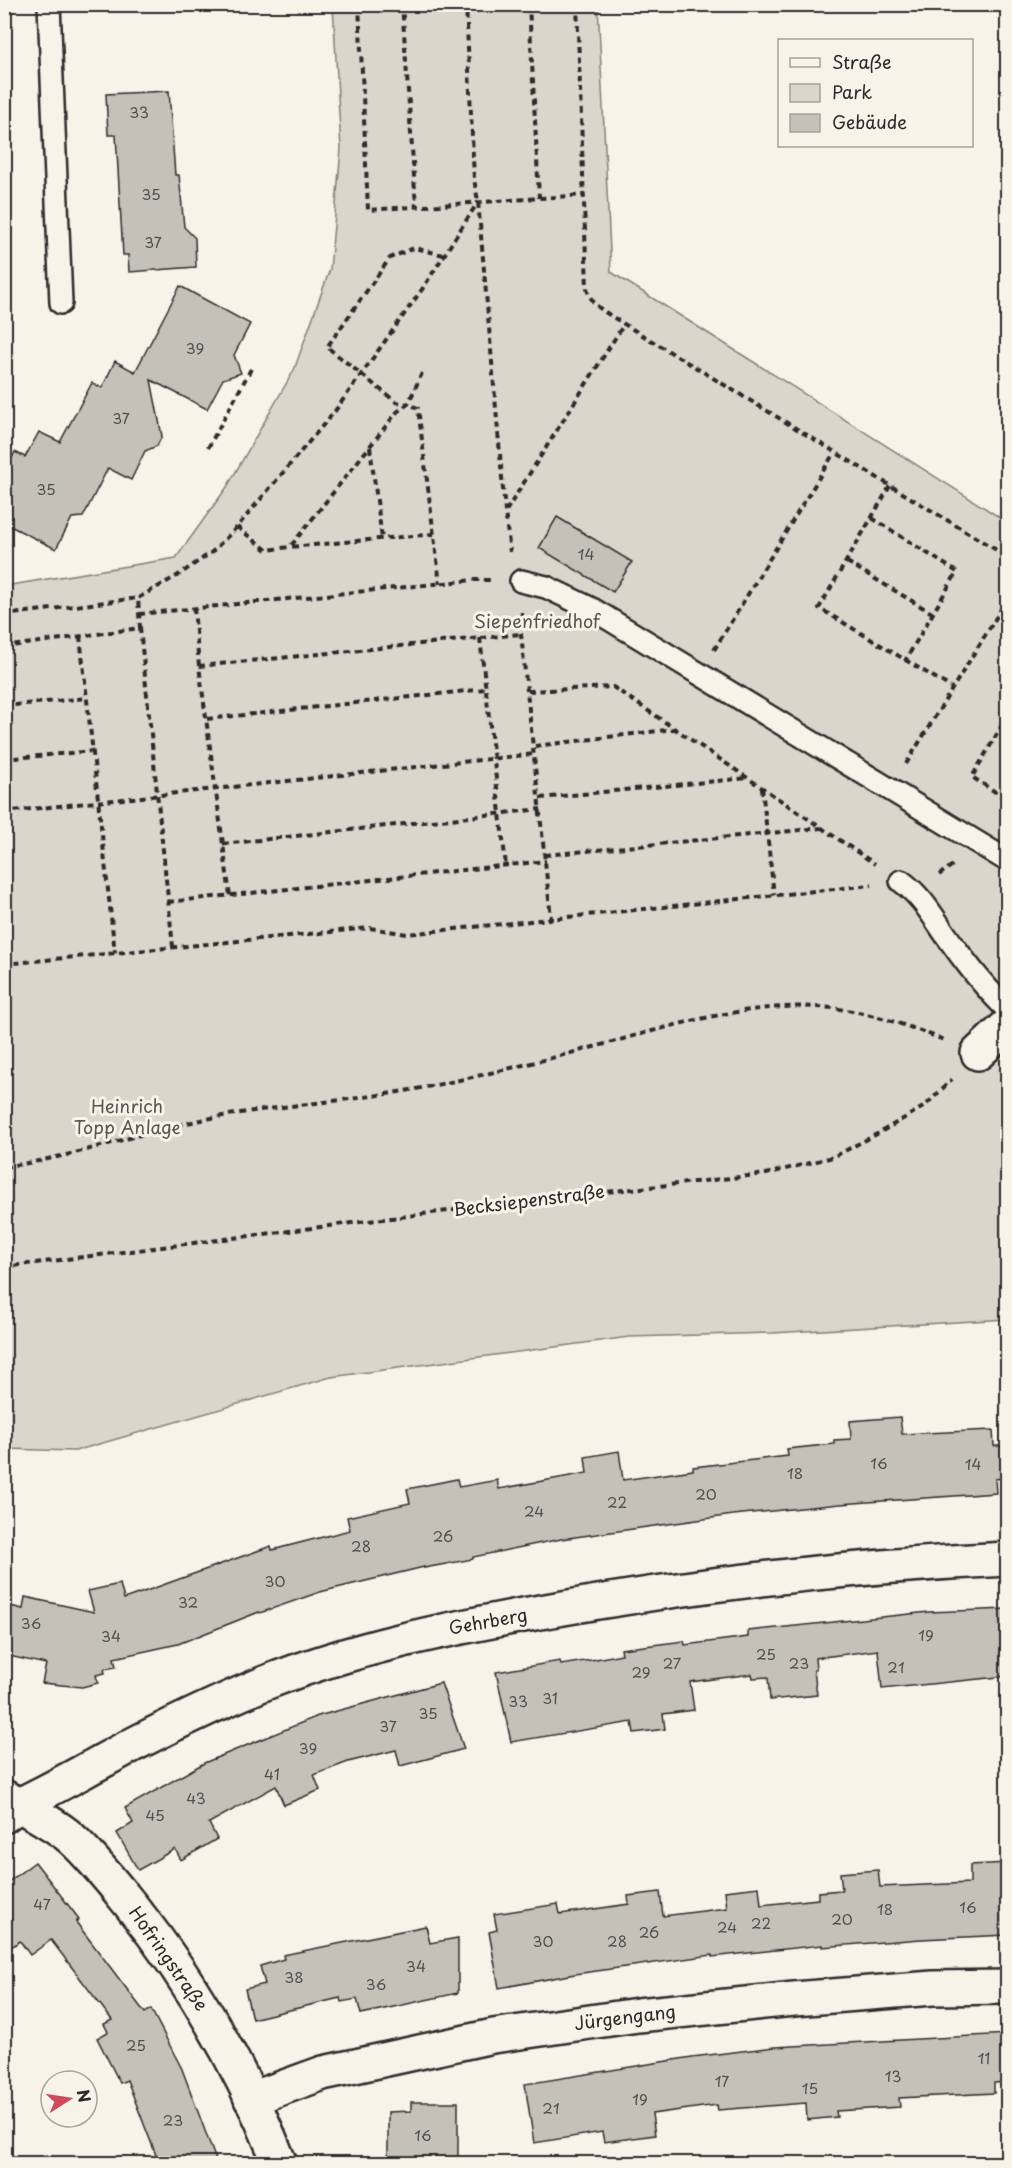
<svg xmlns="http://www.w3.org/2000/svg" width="1012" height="2168" viewBox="0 0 1012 2168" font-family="'Playpen Sans',sans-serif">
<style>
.green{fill:#dad6cc;stroke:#82807c;stroke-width:1.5}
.building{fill:#c4c1b9;stroke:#2b2b2b;stroke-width:1.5}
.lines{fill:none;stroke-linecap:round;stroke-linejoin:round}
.lane-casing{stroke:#2b2b2b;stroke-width:26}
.street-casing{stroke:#2b2b2b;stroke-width:38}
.path{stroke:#2b2b2b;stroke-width:4;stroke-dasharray:6 4.5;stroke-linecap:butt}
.lane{stroke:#f7f3e8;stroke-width:21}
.street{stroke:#f7f3e8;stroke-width:33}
.labels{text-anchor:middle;stroke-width:6;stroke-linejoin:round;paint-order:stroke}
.number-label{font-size:15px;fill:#51504e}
.park-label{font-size:18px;fill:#575653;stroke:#f7f3e8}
.street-label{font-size:18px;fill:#2b2b2b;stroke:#f7f3e8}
</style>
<rect width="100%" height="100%" fill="#f7f3e8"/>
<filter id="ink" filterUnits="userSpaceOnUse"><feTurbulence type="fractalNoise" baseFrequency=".0167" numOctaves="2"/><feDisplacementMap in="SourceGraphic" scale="12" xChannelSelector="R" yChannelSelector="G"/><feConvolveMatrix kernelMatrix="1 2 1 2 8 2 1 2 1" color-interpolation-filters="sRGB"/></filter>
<g filter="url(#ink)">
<!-- green -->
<path class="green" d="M 333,5 L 598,5 L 611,272 L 1007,522 L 1007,1319 L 772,1333 L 629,1337 L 331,1377 L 75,1451 L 5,1449 L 5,586 L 176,558 L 227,487 L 294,370 L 330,269 L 341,149 Z"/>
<!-- building -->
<g class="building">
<path d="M 169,91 L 175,175 L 179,175 L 184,227 L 195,238 L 196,267 L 129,272 L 128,255 L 123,255 L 116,135 L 108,135 L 106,94 Z"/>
<path d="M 180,286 L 250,324 L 234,355 L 241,373 L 223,379 L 207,409 L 151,380 L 162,436 L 157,446 L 145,451 L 131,480 L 108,468 L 83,517 L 72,518 L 56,549 L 4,523 L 4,474 L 15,452 L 25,457 L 39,432 L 60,442 L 92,383 L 102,388 L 115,361 L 135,372 Z"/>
<path d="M 557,517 L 632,562 L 613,592 L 539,548 Z"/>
<path d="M 900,1417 L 902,1434 L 993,1430 L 994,1446 L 1003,1446 L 1004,1478 L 995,1479 L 996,1493 L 840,1504 L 733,1515 L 561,1539 L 473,1557 L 473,1559 L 424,1568 L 424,1567 L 320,1592 L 260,1613 L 259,1612 L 178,1644 L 114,1658 L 116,1667 L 104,1669 L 105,1673 L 96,1675 L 98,1683 L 82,1687 L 42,1683 L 46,1664 L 4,1655 L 4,1633 L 10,1606 L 23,1609 L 25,1597 L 94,1612 L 88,1591 L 120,1584 L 124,1599 L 271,1546 L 272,1550 L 350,1530 L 347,1517 L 410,1503 L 407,1489 L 457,1479 L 459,1487 L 497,1480 L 499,1489 L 587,1473 L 585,1457 L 619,1451 L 623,1480 L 693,1470 L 693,1467 L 788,1456 L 787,1449 L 834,1444 L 834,1440 L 851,1439 L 850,1421 Z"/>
<path d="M 1008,1609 L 1008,1676 L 882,1689 L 878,1650 L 815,1658 L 816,1670 L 814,1670 L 817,1695 L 770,1700 L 768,1677 L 753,1678 L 752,1674 L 690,1682 L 694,1710 L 663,1714 L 665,1729 L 634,1733 L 632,1722 L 511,1742 L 496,1672 L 560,1661 L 561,1665 L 591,1660 L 622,1654 L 621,1649 L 684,1641 L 685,1645 L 748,1637 L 748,1631 L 929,1612 Z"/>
<path d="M 441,1683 L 464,1749 L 400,1766 L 396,1750 L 348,1762 L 314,1775 L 320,1790 L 284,1805 L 276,1786 L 209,1823 L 217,1839 L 181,1860 L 175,1849 L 138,1870 L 117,1833 L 133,1823 L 125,1808 L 204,1763 L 318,1716 Z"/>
<path d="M 35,1862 L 79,1919 L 76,1922 L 145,2013 L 151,2009 L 182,2069 L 217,2163 L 159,2163 L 127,2080 L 120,2083 L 97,2038 L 108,2032 L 104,2024 L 112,2020 L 51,1940 L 30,1955 L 20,1941 L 4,1952 L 4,1885 Z"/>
<path d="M 1008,1863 L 1008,1935 L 921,1939 L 822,1947 L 822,1945 L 712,1957 L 712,1955 L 575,1974 L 499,1988 L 489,1932 L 497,1930 L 494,1914 L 558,1904 L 560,1914 L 629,1904 L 628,1896 L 660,1892 L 663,1916 L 727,1908 L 725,1891 L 759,1887 L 761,1905 L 818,1899 L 818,1892 L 842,1890 L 840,1873 L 878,1870 L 880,1887 L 970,1883 L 970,1865 Z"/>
<path d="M 426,1926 L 430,1943 L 458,1938 L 458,1993 L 361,2014 L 357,1999 L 341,2002 L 340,1998 L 252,2019 L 245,1989 L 265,1984 L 260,1966 L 284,1959 L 283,1955 Z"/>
<path d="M 1008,2034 L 1008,2082 L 994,2083 L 994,2093 L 899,2098 L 900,2107 L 836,2111 L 837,2117 L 807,2120 L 806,2103 L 718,2110 L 717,2105 L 652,2114 L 655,2135 L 604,2142 L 602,2132 L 534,2143 L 525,2084 L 692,2057 L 775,2047 Z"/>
<path d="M 411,2102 L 458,2102 L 458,2161 L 388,2160 L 388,2112 L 411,2111 Z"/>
</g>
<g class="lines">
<defs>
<g id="lane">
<path d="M 49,4 L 61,303"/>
<path d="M 521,581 L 546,587 L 594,610 L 1008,861"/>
<path d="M 901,881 C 924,898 934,919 951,942 C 968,966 986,989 1008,1010"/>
</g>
<g id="street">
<path d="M 978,1053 L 1008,1025"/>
<path d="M 4,1797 C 24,1808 54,1823 71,1838 C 92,1857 111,1881 129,1903 C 192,1981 243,2070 280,2164"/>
<path d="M 4,1816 L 19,1805 C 46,1792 71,1778 97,1764 C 151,1734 208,1707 265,1683 C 353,1648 446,1629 540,1612 C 695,1584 850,1566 1008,1559"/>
<path d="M 251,2099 L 323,2073 L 493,2036 L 638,2015 L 794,1999 L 933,1988 L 1008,1987"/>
</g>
</defs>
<!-- lane casing -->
<use href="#lane" class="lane-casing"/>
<!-- street casing -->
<use href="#street" class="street-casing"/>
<!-- path -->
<g class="path">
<path d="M 359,4 L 368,210 L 584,195"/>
<path d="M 402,4 L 416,206"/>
<path d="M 466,4 L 474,179 L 478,201 L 505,512 L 510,552"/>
<path d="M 529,4 L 539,198"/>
<path d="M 577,4 L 587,288 C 591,307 609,314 624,324 L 1008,557"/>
<path d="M 422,373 L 408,404 L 396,402 L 327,347 L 390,258 L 414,248 L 444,255"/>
<path d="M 370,447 L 382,539"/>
<path d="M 208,448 L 252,367"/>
<path d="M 890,486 L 819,608 L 952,688"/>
<path d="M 506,511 L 624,324"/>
<path d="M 872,518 L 957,572 L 905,661"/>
<path d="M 237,527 L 267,550 L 290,547"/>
<path d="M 434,534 L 290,547 L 397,412 L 408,404 L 418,408 L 440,584"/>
<path d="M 847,562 L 932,613"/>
<path d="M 194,608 L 199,666 L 230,896"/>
<path d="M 522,612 L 521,634 L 551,918"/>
<path d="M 139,614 L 474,580 L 491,580"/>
<path d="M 4,615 L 138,598"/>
<path d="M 140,628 L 173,947"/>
<path d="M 80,636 L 115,953"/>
<path d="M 480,638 L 506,866"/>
<path d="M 4,647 L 140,628 L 138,598 L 177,576 L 212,552 L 237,527 L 335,411 L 423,288 L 478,202"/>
<path d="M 714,650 L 834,453"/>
<path d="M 199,666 L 521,634"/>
<path d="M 528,691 L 613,687 L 875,864"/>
<path d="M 4,706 L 87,698"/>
<path d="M 1008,715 L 972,777 L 1008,800"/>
<path d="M 207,719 L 485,689"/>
<path d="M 535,746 L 674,729"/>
<path d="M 4,759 L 93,751"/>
<path d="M 906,764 L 1008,598"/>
<path d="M 762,788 L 774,895"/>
<path d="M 540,798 L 748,778"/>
<path d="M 4,812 L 535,754"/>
<path d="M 223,844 L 541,809"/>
<path d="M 545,855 L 821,828"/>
<path d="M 939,875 L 954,864"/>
<path d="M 168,902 L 546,861"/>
<path d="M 4,964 L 370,928 L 407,934 L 872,885"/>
<path d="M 4,1167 C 22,1164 40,1161 57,1157 C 104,1147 150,1130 197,1121 C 276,1104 357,1102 436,1085 C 493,1073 549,1059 605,1044 C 674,1025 746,1003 818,1007 C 863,1009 903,1024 944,1040"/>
<path d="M 4,1267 L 534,1200 L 766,1174 L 833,1157 L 879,1133 L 925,1106 L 952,1079"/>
</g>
<!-- lane -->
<use href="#lane" class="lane"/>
<!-- street -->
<use href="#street" class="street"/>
</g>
</g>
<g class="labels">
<!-- number labels -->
<g class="number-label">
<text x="139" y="118">33</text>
<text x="151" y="200">35</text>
<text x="153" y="248">37</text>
<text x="195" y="354">39</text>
<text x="121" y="424">37</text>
<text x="46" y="495">35</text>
<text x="586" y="560">14</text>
<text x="879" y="1469">16</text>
<text x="973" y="1470">14</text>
<text x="795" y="1479">18</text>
<text x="706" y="1500">20</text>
<text x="617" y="1508">22</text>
<text x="534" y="1517">24</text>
<text x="443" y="1542">26</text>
<text x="361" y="1552">28</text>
<text x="275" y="1587">30</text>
<text x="188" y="1608">32</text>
<text x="31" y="1629">36</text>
<text x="926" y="1641">19</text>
<text x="111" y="1642">34</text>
<text x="766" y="1660">25</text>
<text x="672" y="1669">27</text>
<text x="799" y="1669">23</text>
<text x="896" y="1673">21</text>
<text x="641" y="1678">29</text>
<text x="550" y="1704">31</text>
<text x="518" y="1707">33</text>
<text x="428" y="1719">35</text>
<text x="388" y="1732">37</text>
<text x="308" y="1754">39</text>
<text x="272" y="1780">41</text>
<text x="196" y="1804">43</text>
<text x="155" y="1821">45</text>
<text x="42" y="1910">47</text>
<text x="968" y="1913">16</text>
<text x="885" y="1915">18</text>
<text x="842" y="1925">20</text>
<text x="761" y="1929">22</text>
<text x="727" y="1933">24</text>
<text x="649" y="1938">26</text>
<text x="543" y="1947">30</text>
<text x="617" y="1947">28</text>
<text x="416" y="1972">34</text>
<text x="294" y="1983">38</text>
<text x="376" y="1990">36</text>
<text x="136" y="2051">25</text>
<text x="984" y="2064">11</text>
<text x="893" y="2082">13</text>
<text x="722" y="2087">17</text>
<text x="810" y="2094">15</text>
<text x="640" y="2105">19</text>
<text x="551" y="2114">21</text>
<text x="173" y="2126">23</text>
<text x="423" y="2141">16</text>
</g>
<!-- park labels -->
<g class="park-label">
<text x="537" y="628">Siepenfriedhof</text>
<text x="127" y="1113">Heinrich<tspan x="127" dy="21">Topp Anlage</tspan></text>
</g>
<!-- street labels -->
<g class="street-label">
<text transform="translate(529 1201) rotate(-7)" y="6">Becksiepenstraße</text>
<text transform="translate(488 1622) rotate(-10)" y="6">Gehrberg</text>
<text transform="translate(168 1959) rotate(55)" y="6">Hofringstraße</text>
<text transform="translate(625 2018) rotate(-7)" y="6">Jürgengang</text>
</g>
</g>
<!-- margin -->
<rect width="1012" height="2168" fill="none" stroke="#f7f3e8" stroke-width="24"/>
<rect x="12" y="12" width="988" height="2144" fill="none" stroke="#2b2b2b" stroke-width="2" filter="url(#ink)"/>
<!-- legend -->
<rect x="778" y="39" width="195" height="108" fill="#f7f3e8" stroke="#a5a39c" stroke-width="1.5"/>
<rect x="790" y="58" width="30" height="9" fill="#f7f3e8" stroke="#a5a39c" stroke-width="1.5"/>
<text x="832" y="69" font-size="18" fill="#2b2b2b">Straße</text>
<rect x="790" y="84" width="30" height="18" fill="#dad6cc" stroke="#a5a39c" stroke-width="1.5"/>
<text x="832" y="99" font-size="18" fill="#2b2b2b">Park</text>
<rect x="790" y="114" width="30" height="18" fill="#c4c1b9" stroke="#a5a39c" stroke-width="1.5"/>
<text x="832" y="129" font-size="18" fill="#2b2b2b">Gebäude</text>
<!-- north arrow -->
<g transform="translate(69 2099) rotate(78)"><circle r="28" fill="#f7f3e8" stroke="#a5a39c" stroke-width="1.5"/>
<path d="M0-4.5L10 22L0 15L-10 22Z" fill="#d1495b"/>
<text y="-9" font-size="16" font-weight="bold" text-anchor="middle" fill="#2b2b2b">N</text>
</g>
</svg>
